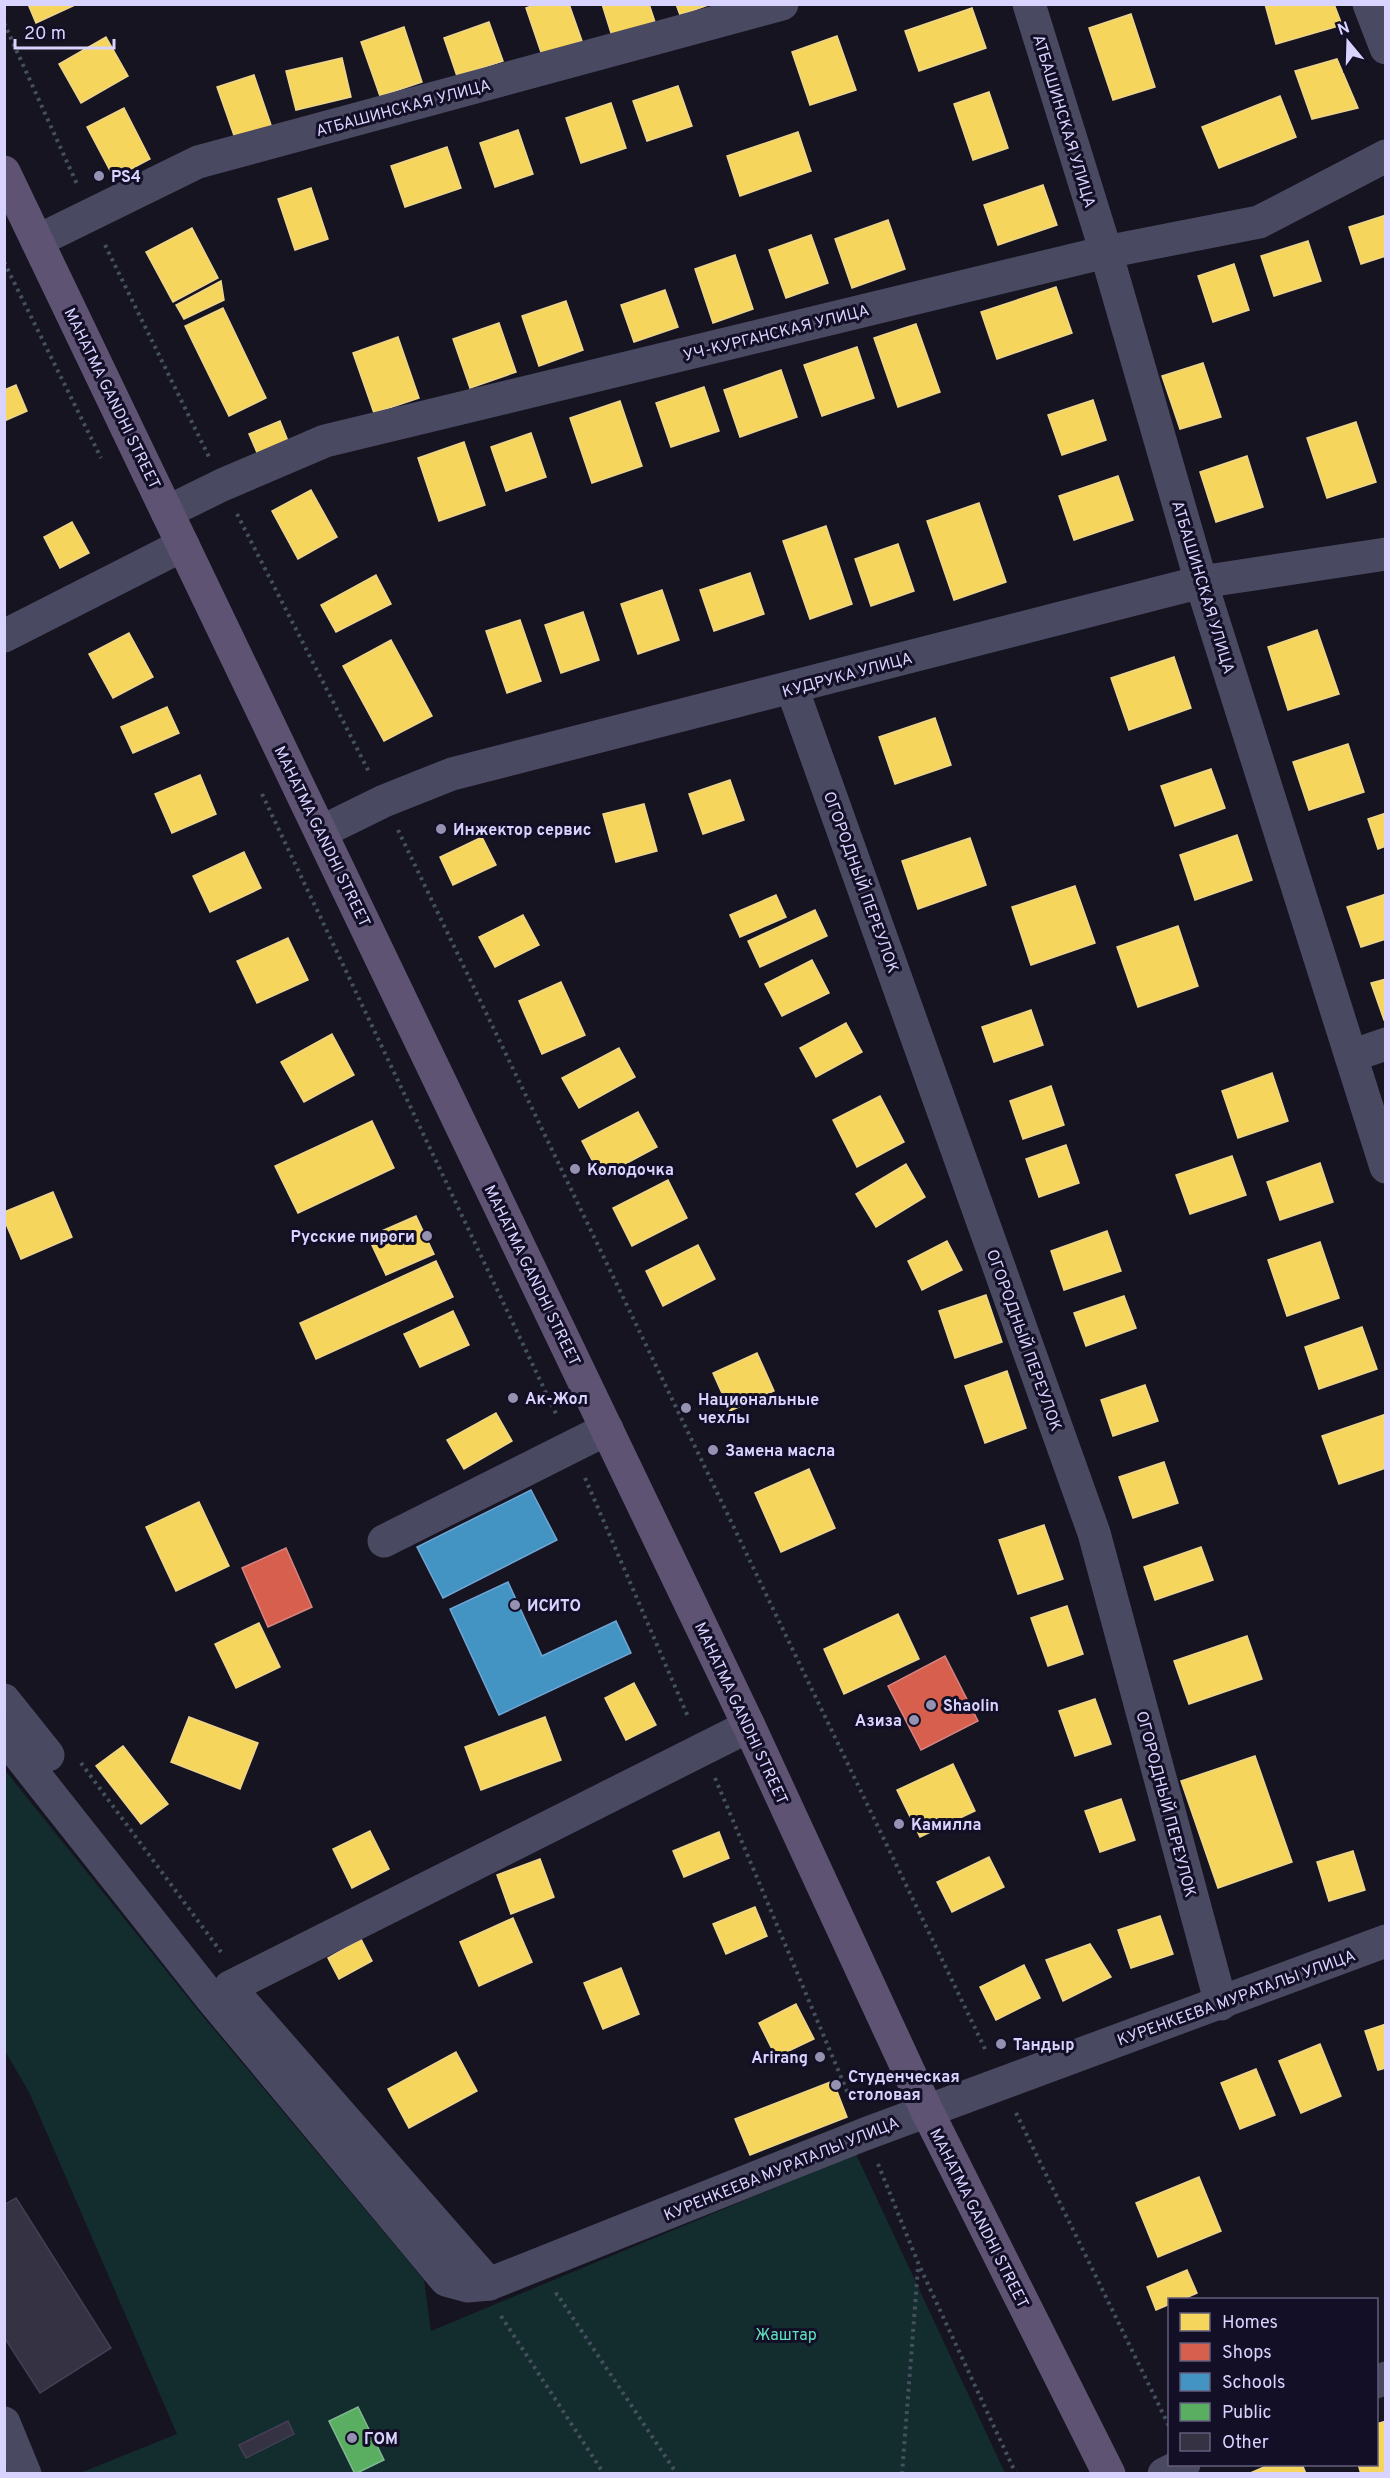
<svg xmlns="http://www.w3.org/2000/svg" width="1390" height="2478" viewBox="0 0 1390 2478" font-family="Overpass,sans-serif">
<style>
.green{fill:#132c2d}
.homes{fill:#f6d55c;stroke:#edd58d;stroke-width:1.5}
.shops{fill:#d6604d;stroke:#d78382;stroke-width:1.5}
.schools{fill:#4393c3;stroke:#70a6d5;stroke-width:1.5}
.public{fill:#5aae61;stroke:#80b990;stroke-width:1.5}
.building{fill:#343243;stroke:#433f54;stroke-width:1.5}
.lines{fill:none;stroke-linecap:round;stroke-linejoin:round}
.path{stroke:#44505f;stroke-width:4;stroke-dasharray:3 4.5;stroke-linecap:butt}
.minor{stroke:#4a4962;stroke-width:33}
.major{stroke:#5e5373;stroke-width:33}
.poi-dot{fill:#9591b1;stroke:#130f26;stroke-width:2}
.labels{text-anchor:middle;stroke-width:6;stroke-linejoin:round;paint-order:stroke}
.street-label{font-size:16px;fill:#d9d4ff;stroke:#130f26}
.poi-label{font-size:16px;font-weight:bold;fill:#d9d4ff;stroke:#130f26;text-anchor:start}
.park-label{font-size:16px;fill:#5fe0c0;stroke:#130f26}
</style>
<rect width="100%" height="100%" fill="#161421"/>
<!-- green -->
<path class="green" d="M 4,1769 L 201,2014 L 424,2280 L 431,2331 L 856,2154 L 1005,2473 L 80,2473 L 177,2434 L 29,2092 L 5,2051 Z"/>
<!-- homes -->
<g class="homes">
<path d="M 28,4 L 77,4 L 36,23 Z"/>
<path d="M 537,4 L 569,4 L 582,41 L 542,55 L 526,8 Z"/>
<path d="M 602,4 L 649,4 L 655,22 L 612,36 Z"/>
<path d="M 676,4 L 711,4 L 680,15 Z"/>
<path d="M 1265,4 L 1334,4 L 1342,25 L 1276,44 Z"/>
<path d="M 972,8 L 986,48 L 919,71 L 905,31 Z"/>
<path d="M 1131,14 L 1155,87 L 1113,100 L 1089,28 Z"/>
<path d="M 489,22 L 503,61 L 457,76 L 444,38 Z"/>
<path d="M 404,27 L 422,82 L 380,96 L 361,42 Z"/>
<path d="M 837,36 L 856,90 L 810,105 L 792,52 Z"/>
<path d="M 106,37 L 128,76 L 81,103 L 59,64 Z"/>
<path d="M 342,58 L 351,97 L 296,110 L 286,71 Z"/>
<path d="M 1337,59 L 1358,108 L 1312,119 L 1295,71 Z"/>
<path d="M 254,75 L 272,128 L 236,141 L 217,87 Z"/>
<path d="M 678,86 L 692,126 L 647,141 L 633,101 Z"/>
<path d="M 989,92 L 1008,148 L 973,160 L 954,104 Z"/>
<path d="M 1280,96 L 1296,137 L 1219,168 L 1202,127 Z"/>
<path d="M 611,103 L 626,148 L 581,163 L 566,118 Z"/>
<path d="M 124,108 L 150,159 L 114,178 L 87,127 Z"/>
<path d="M 518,130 L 533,174 L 495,187 L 480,143 Z"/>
<path d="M 798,132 L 811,171 L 740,196 L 727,156 Z"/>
<path d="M 447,147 L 461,188 L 405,207 L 391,166 Z"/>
<path d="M 1043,185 L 1057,225 L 998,245 L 984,205 Z"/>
<path d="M 311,188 L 328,239 L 295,250 L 278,199 Z"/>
<path d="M 1386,215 L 1386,256 L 1361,264 L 1349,227 Z"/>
<path d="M 888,220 L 905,269 L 852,288 L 835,239 Z"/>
<path d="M 192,228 L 218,278 L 173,302 L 146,252 Z"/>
<path d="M 811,235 L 828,283 L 786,298 L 769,250 Z"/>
<path d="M 1308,241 L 1321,281 L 1274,296 L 1261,256 Z"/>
<path d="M 735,255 L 753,309 L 713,323 L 695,269 Z"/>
<path d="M 1234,264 L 1249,310 L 1213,322 L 1198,276 Z"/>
<path d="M 221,281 L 224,300 L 184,319 L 176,305 Z"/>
<path d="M 1056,287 L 1072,333 L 997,359 L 981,312 Z"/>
<path d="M 665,290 L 678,327 L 634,342 L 621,305 Z"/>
<path d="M 566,301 L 583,350 L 539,366 L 522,316 Z"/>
<path d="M 223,308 L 266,398 L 229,416 L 185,326 Z"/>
<path d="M 499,323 L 516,372 L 470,388 L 453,339 Z"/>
<path d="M 916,324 L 940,392 L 898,407 L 874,338 Z"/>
<path d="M 398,337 L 419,398 L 374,413 L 353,353 Z"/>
<path d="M 857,347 L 874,398 L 822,416 L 804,365 Z"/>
<path d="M 1203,363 L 1221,417 L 1180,429 L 1162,376 Z"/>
<path d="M 781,370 L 797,417 L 740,437 L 724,390 Z"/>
<path d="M 16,385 L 27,411 L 4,421 L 4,390 Z"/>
<path d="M 704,387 L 719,431 L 671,447 L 656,403 Z"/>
<path d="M 1093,400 L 1106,440 L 1062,455 L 1048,415 Z"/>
<path d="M 620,401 L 642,466 L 592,483 L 570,418 Z"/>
<path d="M 280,421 L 292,451 L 262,464 L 249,434 Z"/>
<path d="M 1356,422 L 1376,482 L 1327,498 L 1307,438 Z"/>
<path d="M 531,433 L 546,477 L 506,491 L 491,447 Z"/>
<path d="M 464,442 L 485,505 L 439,521 L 418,458 Z"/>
<path d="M 1247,456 L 1263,507 L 1216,522 L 1200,472 Z"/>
<path d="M 1118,476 L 1133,520 L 1074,540 L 1059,496 Z"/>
<path d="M 311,490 L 337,537 L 298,559 L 272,511 Z"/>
<path d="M 979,503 L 1006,582 L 954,600 L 927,521 Z"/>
<path d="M 72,522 L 89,553 L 60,568 L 44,537 Z"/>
<path d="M 826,526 L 852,604 L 810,619 L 783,541 Z"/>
<path d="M 898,544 L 914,591 L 871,606 L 855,559 Z"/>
<path d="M 750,573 L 764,614 L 714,631 L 700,590 Z"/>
<path d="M 376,575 L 391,604 L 336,632 L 321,605 Z"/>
<path d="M 662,590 L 679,640 L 638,654 L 621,604 Z"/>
<path d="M 583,612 L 599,660 L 561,673 L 545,625 Z"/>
<path d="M 520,620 L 541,681 L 507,693 L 486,631 Z"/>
<path d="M 1317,630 L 1339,694 L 1288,710 L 1268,647 Z"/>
<path d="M 129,633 L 153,677 L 113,698 L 89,654 Z"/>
<path d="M 391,640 L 432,716 L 384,741 L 343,666 Z"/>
<path d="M 1174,657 L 1191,708 L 1129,730 L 1111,678 Z"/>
<path d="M 167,707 L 179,733 L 133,753 L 121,727 Z"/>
<path d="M 935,718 L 951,765 L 895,784 L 879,737 Z"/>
<path d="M 1348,744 L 1364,792 L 1309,810 L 1293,762 Z"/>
<path d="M 1211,769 L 1225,808 L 1175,826 L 1161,786 Z"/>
<path d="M 200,775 L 216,814 L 172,833 L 155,794 Z"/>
<path d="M 730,780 L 744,820 L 703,834 L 689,794 Z"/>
<path d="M 644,804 L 657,851 L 616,862 L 603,814 Z"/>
<path d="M 1386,813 L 1386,846 L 1378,849 L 1368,819 Z"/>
<path d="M 1237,835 L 1252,880 L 1195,900 L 1180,855 Z"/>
<path d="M 482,837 L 496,865 L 453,885 L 440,857 Z"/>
<path d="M 970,838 L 986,885 L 918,909 L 902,861 Z"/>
<path d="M 244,852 L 261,888 L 210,912 L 193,876 Z"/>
<path d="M 1075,886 L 1095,943 L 1031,965 L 1012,907 Z"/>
<path d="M 1386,894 L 1386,939 L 1361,947 L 1347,907 Z"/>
<path d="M 776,895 L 786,917 L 740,937 L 730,915 Z"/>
<path d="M 815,910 L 827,936 L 760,967 L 748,941 Z"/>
<path d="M 523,915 L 539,945 L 495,967 L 479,937 Z"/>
<path d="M 1178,926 L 1198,986 L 1138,1007 L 1117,947 Z"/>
<path d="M 288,938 L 308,980 L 257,1003 L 237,961 Z"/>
<path d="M 812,960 L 829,993 L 782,1016 L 765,984 Z"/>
<path d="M 1386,979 L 1386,1020 L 1384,1020 L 1371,983 Z"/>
<path d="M 561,982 L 585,1035 L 542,1054 L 519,1001 Z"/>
<path d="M 1031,1010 L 1043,1045 L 994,1062 L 982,1027 Z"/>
<path d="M 846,1023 L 862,1052 L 816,1077 L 800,1048 Z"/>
<path d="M 332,1034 L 354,1075 L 304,1102 L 281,1062 Z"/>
<path d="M 619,1048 L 635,1077 L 579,1108 L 562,1078 Z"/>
<path d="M 1272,1073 L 1288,1121 L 1238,1138 L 1222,1091 Z"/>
<path d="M 1051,1086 L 1064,1125 L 1023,1139 L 1010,1101 Z"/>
<path d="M 880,1096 L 904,1142 L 857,1167 L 833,1120 Z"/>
<path d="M 638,1112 L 657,1147 L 601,1177 L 582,1141 Z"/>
<path d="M 372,1121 L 394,1168 L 298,1213 L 275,1166 Z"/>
<path d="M 1066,1145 L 1079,1183 L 1039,1197 L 1026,1159 Z"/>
<path d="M 1232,1156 L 1246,1195 L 1190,1214 L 1176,1175 Z"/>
<path d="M 1320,1163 L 1333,1202 L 1280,1220 L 1267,1182 Z"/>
<path d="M 906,1164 L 925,1197 L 876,1227 L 856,1194 Z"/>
<path d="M 668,1180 L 687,1218 L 632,1246 L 613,1208 Z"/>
<path d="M 53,1192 L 72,1237 L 21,1259 L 4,1219 L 4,1212 Z"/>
<path d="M 416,1216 L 434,1254 L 386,1275 L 368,1237 Z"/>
<path d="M 1107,1231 L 1121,1271 L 1064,1290 L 1051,1251 Z"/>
<path d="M 947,1241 L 962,1270 L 922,1290 L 908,1261 Z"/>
<path d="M 1320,1242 L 1339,1298 L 1287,1316 L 1268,1260 Z"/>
<path d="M 698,1245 L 715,1279 L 663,1306 L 646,1271 Z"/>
<path d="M 436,1261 L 453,1297 L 316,1359 L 300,1323 Z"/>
<path d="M 986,1295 L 1002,1342 L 955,1358 L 939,1311 Z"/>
<path d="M 1124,1296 L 1136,1328 L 1086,1346 L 1074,1313 Z"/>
<path d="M 453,1311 L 469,1345 L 420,1367 L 404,1334 Z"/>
<path d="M 1362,1327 L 1377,1369 L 1319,1389 L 1305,1347 Z"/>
<path d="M 757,1353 L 774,1391 L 730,1411 L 713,1373 Z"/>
<path d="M 1007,1371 L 1026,1428 L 985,1443 L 965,1386 Z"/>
<path d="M 1145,1385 L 1158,1421 L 1113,1436 L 1101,1400 Z"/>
<path d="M 496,1413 L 512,1441 L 464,1469 L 447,1440 Z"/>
<path d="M 1386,1414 L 1386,1468 L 1339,1484 L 1322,1436 Z"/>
<path d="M 1164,1462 L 1178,1503 L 1133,1518 L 1119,1477 Z"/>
<path d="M 809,1469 L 835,1528 L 781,1552 L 755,1493 Z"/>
<path d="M 199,1502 L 229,1566 L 176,1591 L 146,1527 Z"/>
<path d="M 1044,1525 L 1063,1579 L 1018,1594 L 999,1540 Z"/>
<path d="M 1201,1547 L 1213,1580 L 1155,1600 L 1144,1567 Z"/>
<path d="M 1067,1606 L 1083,1654 L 1048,1666 L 1031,1618 Z"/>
<path d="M 898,1614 L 919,1659 L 844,1694 L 824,1649 Z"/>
<path d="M 259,1623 L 280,1667 L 236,1688 L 215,1644 Z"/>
<path d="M 1247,1636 L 1262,1679 L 1189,1704 L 1174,1661 Z"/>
<path d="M 634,1683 L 656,1725 L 626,1740 L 605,1698 Z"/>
<path d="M 1095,1699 L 1111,1744 L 1075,1756 L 1059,1711 Z"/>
<path d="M 189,1717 L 258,1743 L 240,1789 L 171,1762 Z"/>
<path d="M 545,1717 L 561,1760 L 481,1790 L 465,1747 Z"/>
<path d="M 123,1746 L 168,1804 L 141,1824 L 96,1766 Z"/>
<path d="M 1255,1756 L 1292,1862 L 1218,1888 L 1181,1781 Z"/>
<path d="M 953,1764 L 975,1811 L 920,1837 L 897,1790 Z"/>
<path d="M 1121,1799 L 1135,1840 L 1100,1852 L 1085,1811 Z"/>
<path d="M 370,1831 L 389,1869 L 352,1888 L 333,1849 Z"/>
<path d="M 719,1832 L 729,1858 L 684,1877 L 673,1851 Z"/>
<path d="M 1353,1851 L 1365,1890 L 1329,1901 L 1317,1862 Z"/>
<path d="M 989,1857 L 1004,1887 L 952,1912 L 937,1882 Z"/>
<path d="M 540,1859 L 554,1897 L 511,1914 L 497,1875 Z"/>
<path d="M 755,1907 L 767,1936 L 726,1954 L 713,1924 Z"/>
<path d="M 1160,1916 L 1173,1954 L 1131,1968 L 1118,1930 Z"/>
<path d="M 513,1918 L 532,1962 L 479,1986 L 460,1942 Z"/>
<path d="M 361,1939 L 372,1961 L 339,1979 L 328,1958 Z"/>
<path d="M 1090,1944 L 1111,1977 L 1063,2001 L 1046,1960 Z"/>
<path d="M 1024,1965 L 1040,1998 L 996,2020 L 980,1987 Z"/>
<path d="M 621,1968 L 639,2014 L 603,2029 L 584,1983 Z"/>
<path d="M 796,2004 L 814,2039 L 776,2057 L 759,2023 Z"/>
<path d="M 1386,2024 L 1386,2068 L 1378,2070 L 1365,2031 Z"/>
<path d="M 1320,2044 L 1341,2096 L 1301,2113 L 1279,2061 Z"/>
<path d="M 456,2052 L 477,2091 L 409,2128 L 388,2089 Z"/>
<path d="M 1256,2069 L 1275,2115 L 1240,2129 L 1221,2083 Z"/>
<path d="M 833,2081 L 847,2117 L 750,2155 L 735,2119 Z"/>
<path d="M 1199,2177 L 1221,2231 L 1158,2257 L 1136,2203 Z"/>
<path d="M 1187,2270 L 1197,2293 L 1181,2300 L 1170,2300 L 1170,2304 L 1156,2310 L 1147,2287 Z"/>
<path d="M 1386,2421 L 1386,2472 L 1361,2474 L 1358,2464 L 1376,2464 L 1376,2424 Z"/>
<path d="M 1271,2464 L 1302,2464 L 1306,2474 L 1248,2474 Z"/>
</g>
<!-- shops -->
<g class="shops">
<path d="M 286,1548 L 312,1607 L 268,1627 L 242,1568 Z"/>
<path d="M 945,1656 L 978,1721 L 921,1750 L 888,1686 Z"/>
</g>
<!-- schools -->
<g class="schools">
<path d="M 531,1490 L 557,1540 L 443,1598 L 417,1547 Z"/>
<path d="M 508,1582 L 542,1656 L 616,1621 L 631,1653 L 499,1715 L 450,1609 Z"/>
</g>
<!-- public -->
<path class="public" d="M 358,2407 L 384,2460 L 355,2474 L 329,2421 Z"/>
<!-- building -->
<g class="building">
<path d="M 16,2198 L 111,2348 L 40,2393 L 4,2337 L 4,2205 Z"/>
<path d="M 288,2421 L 294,2434 L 246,2458 L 239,2445 Z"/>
</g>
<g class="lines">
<!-- path -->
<g class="path">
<path d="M 4,23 L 77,184"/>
<path d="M 105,245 L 209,457"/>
<path d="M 4,262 L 101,458"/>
<path d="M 237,514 L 369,772"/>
<path d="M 262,794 L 557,1416"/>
<path d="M 398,830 L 987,2053"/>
<path d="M 585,1478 L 689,1719"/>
<path d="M 81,1763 L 221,1952"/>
<path d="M 715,1778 L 852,2103"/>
<path d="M 1016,2113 L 1170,2428"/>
<path d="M 878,2164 L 919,2265 L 1016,2474"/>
<path d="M 555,2295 L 557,2294 L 677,2474"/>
<path d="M 501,2316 L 604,2474"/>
<path d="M 902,2474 L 918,2268"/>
</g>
<!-- minor -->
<g class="minor">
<path d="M 1029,4 L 1106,252 L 1201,582 L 1386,1167"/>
<path d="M 1369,4 L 1386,48"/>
<path d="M 37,241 L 198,162 L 782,4"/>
<path d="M 167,512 L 222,485 L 325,441 L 1106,252 L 1259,222 L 1386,156"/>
<path d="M 4,636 L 183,545"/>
<path d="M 792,688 L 1094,1533 L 1221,2004"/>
<path d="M 321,832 L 384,801 L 452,774 L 1201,582 L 1386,554"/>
<path d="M 1351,1056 L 1386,1044"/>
<path d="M 384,1541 L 607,1429"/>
<path d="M 4,1700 L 48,1755"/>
<path d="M 4,1736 L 212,1999 L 446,2280 L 468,2286 L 489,2284 L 865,2134 L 1386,1941"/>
<path d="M 230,1987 L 749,1726"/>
<path d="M 243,2003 L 489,2284"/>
<path d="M 1376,2382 L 1386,2378"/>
<path d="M 4,2423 L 25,2474"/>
<path d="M 1164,2474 L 1184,2464"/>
</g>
<!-- major -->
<path class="major" d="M 4,172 L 749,1726 L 927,2111 L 1109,2474"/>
</g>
<!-- markers -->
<g class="poi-dot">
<circle cx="99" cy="176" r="6"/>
<circle cx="441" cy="829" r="6"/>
<circle cx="575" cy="1169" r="6"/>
<circle cx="427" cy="1236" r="6"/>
<circle cx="513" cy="1398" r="6"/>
<circle cx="686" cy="1408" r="6"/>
<circle cx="713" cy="1450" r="6"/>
<circle cx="515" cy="1605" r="6"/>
<circle cx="931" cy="1705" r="6"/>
<circle cx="914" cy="1720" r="6"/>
<circle cx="899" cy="1824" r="6"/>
<circle cx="1001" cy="2044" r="6"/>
<circle cx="820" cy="2057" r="6"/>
<circle cx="836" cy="2085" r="6"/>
<circle cx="352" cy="2438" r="6"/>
</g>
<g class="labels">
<!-- street labels -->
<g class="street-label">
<text transform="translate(403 107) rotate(-15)" y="6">АТБАШИНСКАЯ УЛИЦА</text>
<text transform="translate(1065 121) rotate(73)" y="6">АТБАШИНСКАЯ УЛИЦА</text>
<text transform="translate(776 332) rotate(-14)" y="6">УЧ-КУРГАНСКАЯ УЛИЦА</text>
<text transform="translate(113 398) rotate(64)" y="6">MAHATMA GANDHI STREET</text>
<text transform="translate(1204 587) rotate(73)" y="6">АТБАШИНСКАЯ УЛИЦА</text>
<text transform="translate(847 674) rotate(-15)" y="6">КУДРУКА УЛИЦА</text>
<text transform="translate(323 836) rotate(64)" y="6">MAHATMA GANDHI STREET</text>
<text transform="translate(862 882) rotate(70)" y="6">ОГОРОДНЫЙ ПЕРЕУЛОК</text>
<text transform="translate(533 1275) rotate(64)" y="6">MAHATMA GANDHI STREET</text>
<text transform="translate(1025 1340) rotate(70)" y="6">ОГОРОДНЫЙ ПЕРЕУЛОК</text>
<text transform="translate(742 1713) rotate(65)" y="6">MAHATMA GANDHI STREET</text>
<text transform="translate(1167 1804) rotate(75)" y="6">ОГОРОДНЫЙ ПЕРЕУЛОК</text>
<text transform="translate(1236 1997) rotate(-20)" y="6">КУРЕНКЕЕВА МУРАТАЛЫ УЛИЦА</text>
<text transform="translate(781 2168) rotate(-22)" y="6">КУРЕНКЕЕВА МУРАТАЛЫ УЛИЦА</text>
<text transform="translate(980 2218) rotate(63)" y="6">MAHATMA GANDHI STREET</text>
</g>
<!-- poi labels -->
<g class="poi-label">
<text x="111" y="182">PS4</text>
<text x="453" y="835">Инжектор сервис</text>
<text x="587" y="1175">Колодочка</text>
<text x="415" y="1242" text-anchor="end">Русские пироги</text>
<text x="525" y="1404">Ак-Жол</text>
<text x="698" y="1405">Национальные<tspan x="698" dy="18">чехлы</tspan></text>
<text x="725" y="1456">Замена масла</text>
<text x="527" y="1611">ИСИТО</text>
<text x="943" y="1711">Shaolin</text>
<text x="902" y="1726" text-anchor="end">Азиза</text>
<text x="911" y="1830">Камилла</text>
<text x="1013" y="2050">Тандыр</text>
<text x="808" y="2063" text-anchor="end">Arirang</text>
<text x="848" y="2082">Студенческая<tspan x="848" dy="18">столовая</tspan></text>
<text x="364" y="2444">ГОМ</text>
</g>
<!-- park labels -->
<g class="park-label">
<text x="786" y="2340">Жаштар</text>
</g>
</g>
<!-- border -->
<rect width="1390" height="2478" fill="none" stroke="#d9d4ff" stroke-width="12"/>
<!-- legend -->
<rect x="1168" y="2298" width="210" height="168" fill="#130f26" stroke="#625e7d" stroke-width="1.5"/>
<rect x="1180" y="2313" width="30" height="18" fill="#f6d55c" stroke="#625e7d" stroke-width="1.5"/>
<text x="1222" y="2328" font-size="18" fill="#d9d4ff">Homes</text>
<rect x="1180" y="2343" width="30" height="18" fill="#d6604d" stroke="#625e7d" stroke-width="1.5"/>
<text x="1222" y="2358" font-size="18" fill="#d9d4ff">Shops</text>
<rect x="1180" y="2373" width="30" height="18" fill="#4393c3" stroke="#625e7d" stroke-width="1.5"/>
<text x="1222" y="2388" font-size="18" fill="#d9d4ff">Schools</text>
<rect x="1180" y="2403" width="30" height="18" fill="#5aae61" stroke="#625e7d" stroke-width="1.5"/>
<text x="1222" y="2418" font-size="18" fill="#d9d4ff">Public</text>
<rect x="1180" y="2433" width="30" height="18" fill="#343243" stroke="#625e7d" stroke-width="1.5"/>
<text x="1222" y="2448" font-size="18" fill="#d9d4ff">Other</text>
<!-- north arrow -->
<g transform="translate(1348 42) rotate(341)" stroke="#130f26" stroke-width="4.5" paint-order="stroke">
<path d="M0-4.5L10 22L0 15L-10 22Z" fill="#d9d4ff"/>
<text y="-9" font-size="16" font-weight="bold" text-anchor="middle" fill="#d9d4ff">N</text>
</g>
<!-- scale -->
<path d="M15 39v9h99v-9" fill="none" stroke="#d9d4ff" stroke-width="3"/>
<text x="24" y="39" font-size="18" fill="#d9d4ff" stroke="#130f26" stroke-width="4.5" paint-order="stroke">20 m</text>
</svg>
